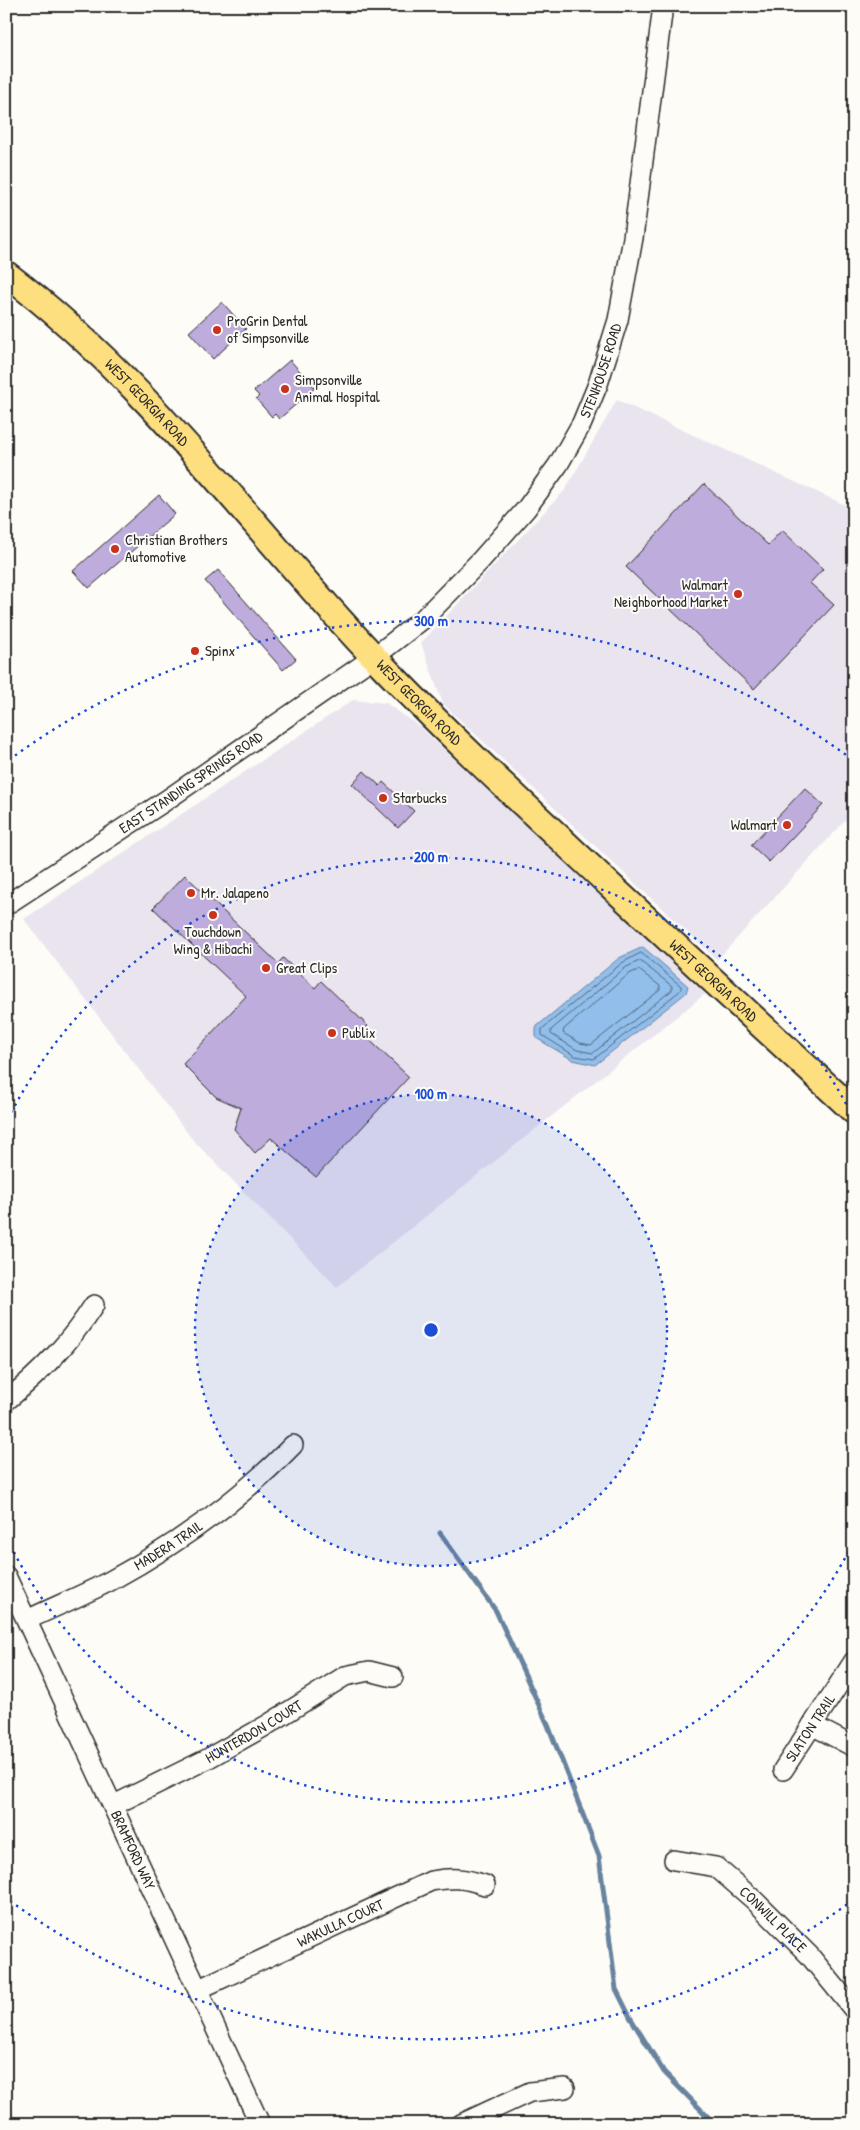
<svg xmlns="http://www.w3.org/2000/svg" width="860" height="2130" viewBox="0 0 860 2130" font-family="'Patrick Hand',sans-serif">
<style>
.built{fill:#eae4ef}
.water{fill:#91beeb;stroke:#68839e}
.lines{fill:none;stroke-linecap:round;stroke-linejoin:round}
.shore{stroke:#546678;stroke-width:1}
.stream{stroke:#68839e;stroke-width:5}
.building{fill:#bdacdc;stroke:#2b2b2b}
.minor-casing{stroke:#2b2b2b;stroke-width:22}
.major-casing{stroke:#2b2b2b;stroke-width:29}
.minor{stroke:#fdfcf7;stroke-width:19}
.major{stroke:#fedf80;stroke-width:25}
.ring{fill:none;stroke:#1d4ed8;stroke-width:2.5;stroke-dasharray:2.5 5}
.poi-dot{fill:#c8321e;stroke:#fdfcf7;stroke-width:2}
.labels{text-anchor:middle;stroke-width:4;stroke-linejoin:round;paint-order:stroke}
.poi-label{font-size:15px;fill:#2b2b2b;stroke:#fdfcf7;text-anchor:start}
.street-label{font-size:15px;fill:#2b2b2b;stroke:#fdfcf7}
.centre{fill:#1d4ed8;stroke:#fdfcf7;stroke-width:2.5}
.ring-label{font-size:15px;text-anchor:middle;font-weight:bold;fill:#1d4ed8;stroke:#fdfcf7;stroke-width:4;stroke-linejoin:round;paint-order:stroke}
</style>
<rect width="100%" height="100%" fill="#fdfcf7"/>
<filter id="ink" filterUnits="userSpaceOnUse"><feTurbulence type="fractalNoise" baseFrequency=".02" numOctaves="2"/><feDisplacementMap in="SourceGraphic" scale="10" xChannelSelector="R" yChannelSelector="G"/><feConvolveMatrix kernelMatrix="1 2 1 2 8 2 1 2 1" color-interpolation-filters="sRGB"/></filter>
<g filter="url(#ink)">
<!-- built -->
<g class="built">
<path d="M 617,400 L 854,509 L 854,811 L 717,960 L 443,704 L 421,643 L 565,490 Z"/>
<path d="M 353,700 L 386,703 L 420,727 L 705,994 L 337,1287 L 192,1139 L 24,919 Z"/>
</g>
<!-- water -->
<path class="water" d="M 643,947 L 688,986 L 686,993 L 595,1065 L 573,1060 L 536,1038 L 536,1027 L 619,958 Z"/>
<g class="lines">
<!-- shore -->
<g class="shore">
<path d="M 641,953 L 681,986 L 681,990 L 594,1059 L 575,1056 L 542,1035 L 542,1029 L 622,963 Z"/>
<path d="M 640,961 L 672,986 L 672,990 L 593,1053 L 577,1050 L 551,1034 L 551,1030 L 625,968 Z"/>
<path d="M 639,970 L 660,986 L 660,990 L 591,1045 L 580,1043 L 563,1033 L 564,1029 L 629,974 Z"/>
</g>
<!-- stream -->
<path class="stream" d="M 440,1533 L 496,1611 L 548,1725 L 599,1856 L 616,1989 L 630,2017 L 664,2072 L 715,2124"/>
</g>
<!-- building -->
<g class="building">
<path d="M 222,302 L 246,329 L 213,359 L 189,332 Z"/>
<path d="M 290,360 L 315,388 L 279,419 L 275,414 L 272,417 L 256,399 L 259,396 L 254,391 Z"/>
<path d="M 704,484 L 768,545 L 782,530 L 823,569 L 810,583 L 834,605 L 754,689 L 626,567 Z"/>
<path d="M 159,495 L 175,514 L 89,588 L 73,571 Z"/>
<path d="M 218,570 L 296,659 L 283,670 L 205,581 Z"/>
<path d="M 364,771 L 380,786 L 383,782 L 414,811 L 398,828 L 352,784 Z"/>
<path d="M 805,788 L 823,805 L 769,862 L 751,845 Z"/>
<path d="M 185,875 L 278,963 L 283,958 L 315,988 L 321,981 L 368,1026 L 361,1032 L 409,1077 L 316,1177 L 271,1138 L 255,1153 L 234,1129 L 241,1108 L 216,1097 L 183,1064 L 246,996 L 153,908 Z"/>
</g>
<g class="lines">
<defs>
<g id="minor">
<path id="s1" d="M 6,905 L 165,801 L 374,657 L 423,619 L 480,561 L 526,509 L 558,465 L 582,423 L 598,384 L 618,320 L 633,238 L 663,6"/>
<path d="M 6,1401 C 42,1371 69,1344 94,1305"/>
<path id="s2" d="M 6,1576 L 260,2124"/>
<path id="s3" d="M 27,1620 C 54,1607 83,1595 110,1581 C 176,1545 240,1500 293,1445"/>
<path d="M 812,1725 L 854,1747"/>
<path id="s4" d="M 783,1770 L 854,1661"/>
<path id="s5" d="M 114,1805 L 207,1759 L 267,1725 L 345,1676 L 369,1671 L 393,1677"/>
<path id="s6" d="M 674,1860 L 716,1867 L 754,1900 L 809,1955 L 854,2010"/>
<path id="s7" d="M 199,1989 L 431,1881 C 453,1877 464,1878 485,1885"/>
<path d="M 461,2124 L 530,2092 L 565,2088"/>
</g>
<g id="major">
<path id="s8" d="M 6,274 C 148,380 254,531 375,658 C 451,738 532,812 612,887 C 693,962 773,1036 854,1111"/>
</g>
</defs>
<!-- minor casing -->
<use href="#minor" class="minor-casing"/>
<!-- major casing -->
<use href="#major" class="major-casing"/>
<!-- minor -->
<use href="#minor" class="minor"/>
<!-- major -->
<use href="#major" class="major"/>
</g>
</g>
<!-- distance rings -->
<circle cx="431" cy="1330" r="236" fill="#1d4ed8" fill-opacity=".12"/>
<g class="ring">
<circle cx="431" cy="1330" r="236"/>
<path d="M852 1545A473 473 0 0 1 8 1541M8 1119A473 473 0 0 1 852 1115"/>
<path d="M853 1900A709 709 0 0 1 9 1900M9 760A709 709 0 0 1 853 760"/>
</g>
<!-- markers -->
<g class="poi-dot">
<circle cx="217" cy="330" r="5"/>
<circle cx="285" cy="389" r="5"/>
<circle cx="115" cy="549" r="5"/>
<circle cx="738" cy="594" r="5"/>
<circle cx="195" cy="651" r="5"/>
<circle cx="383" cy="798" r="5"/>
<circle cx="787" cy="825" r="5"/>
<circle cx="191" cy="893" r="5"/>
<circle cx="213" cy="915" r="5"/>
<circle cx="266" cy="968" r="5"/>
<circle cx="332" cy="1033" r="5"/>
</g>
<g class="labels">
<!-- poi labels -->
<g class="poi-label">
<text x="227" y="326">ProGrin Dental<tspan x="227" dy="17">of Simpsonville</tspan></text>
<text x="295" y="385">Simpsonville<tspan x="295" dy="17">Animal Hospital</tspan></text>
<text x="125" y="545">Christian Brothers<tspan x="125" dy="17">Automotive</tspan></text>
<text x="728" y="590" text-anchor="end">Walmart<tspan x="728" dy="17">Neighborhood Market</tspan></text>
<text x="205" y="656">Spinx</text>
<text x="393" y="803">Starbucks</text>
<text x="777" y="830" text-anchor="end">Walmart</text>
<text x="201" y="898">Mr. Jalapeno</text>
<text x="213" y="937" text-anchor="middle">Touchdown<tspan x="213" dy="17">Wing &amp; Hibachi</tspan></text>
<text x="276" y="973">Great Clips</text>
<text x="342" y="1038">Publix</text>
</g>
<!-- street labels -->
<g class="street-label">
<text dy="5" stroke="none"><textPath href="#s1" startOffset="815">STENHOUSE ROAD</textPath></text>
<text dy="5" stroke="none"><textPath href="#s8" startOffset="191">WEST GEORGIA ROAD</textPath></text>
<text dy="5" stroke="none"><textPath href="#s8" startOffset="596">WEST GEORGIA ROAD</textPath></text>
<text dy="5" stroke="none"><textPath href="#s1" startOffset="222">EAST STANDING SPRINGS ROAD</textPath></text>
<text dy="5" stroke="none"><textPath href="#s8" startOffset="1001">WEST GEORGIA ROAD</textPath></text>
<text dy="5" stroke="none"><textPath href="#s3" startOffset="160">MADERA TRAIL</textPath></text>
<text dy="5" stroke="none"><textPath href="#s4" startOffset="50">SLATON TRAIL</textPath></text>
<text dy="5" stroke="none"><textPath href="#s5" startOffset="158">HUNTERDON COURT</textPath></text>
<text dy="5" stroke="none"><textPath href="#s2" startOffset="302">BRAMFORD WAY</textPath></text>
<text dy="5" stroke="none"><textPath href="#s6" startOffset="120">CONWILL PLACE</textPath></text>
<text dy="5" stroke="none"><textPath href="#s7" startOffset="156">WAKULLA COURT</textPath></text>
</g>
</g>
<circle cx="431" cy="1330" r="8" class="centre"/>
<g class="ring-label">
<text x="431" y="626">300 m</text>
<text x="431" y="862">200 m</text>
<text x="431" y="1099">100 m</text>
</g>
<!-- margin -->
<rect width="860" height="2130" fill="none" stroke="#fdfcf7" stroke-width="25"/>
<rect x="12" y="12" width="835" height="2105" fill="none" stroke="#2b2b2b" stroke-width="2" filter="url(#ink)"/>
</svg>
